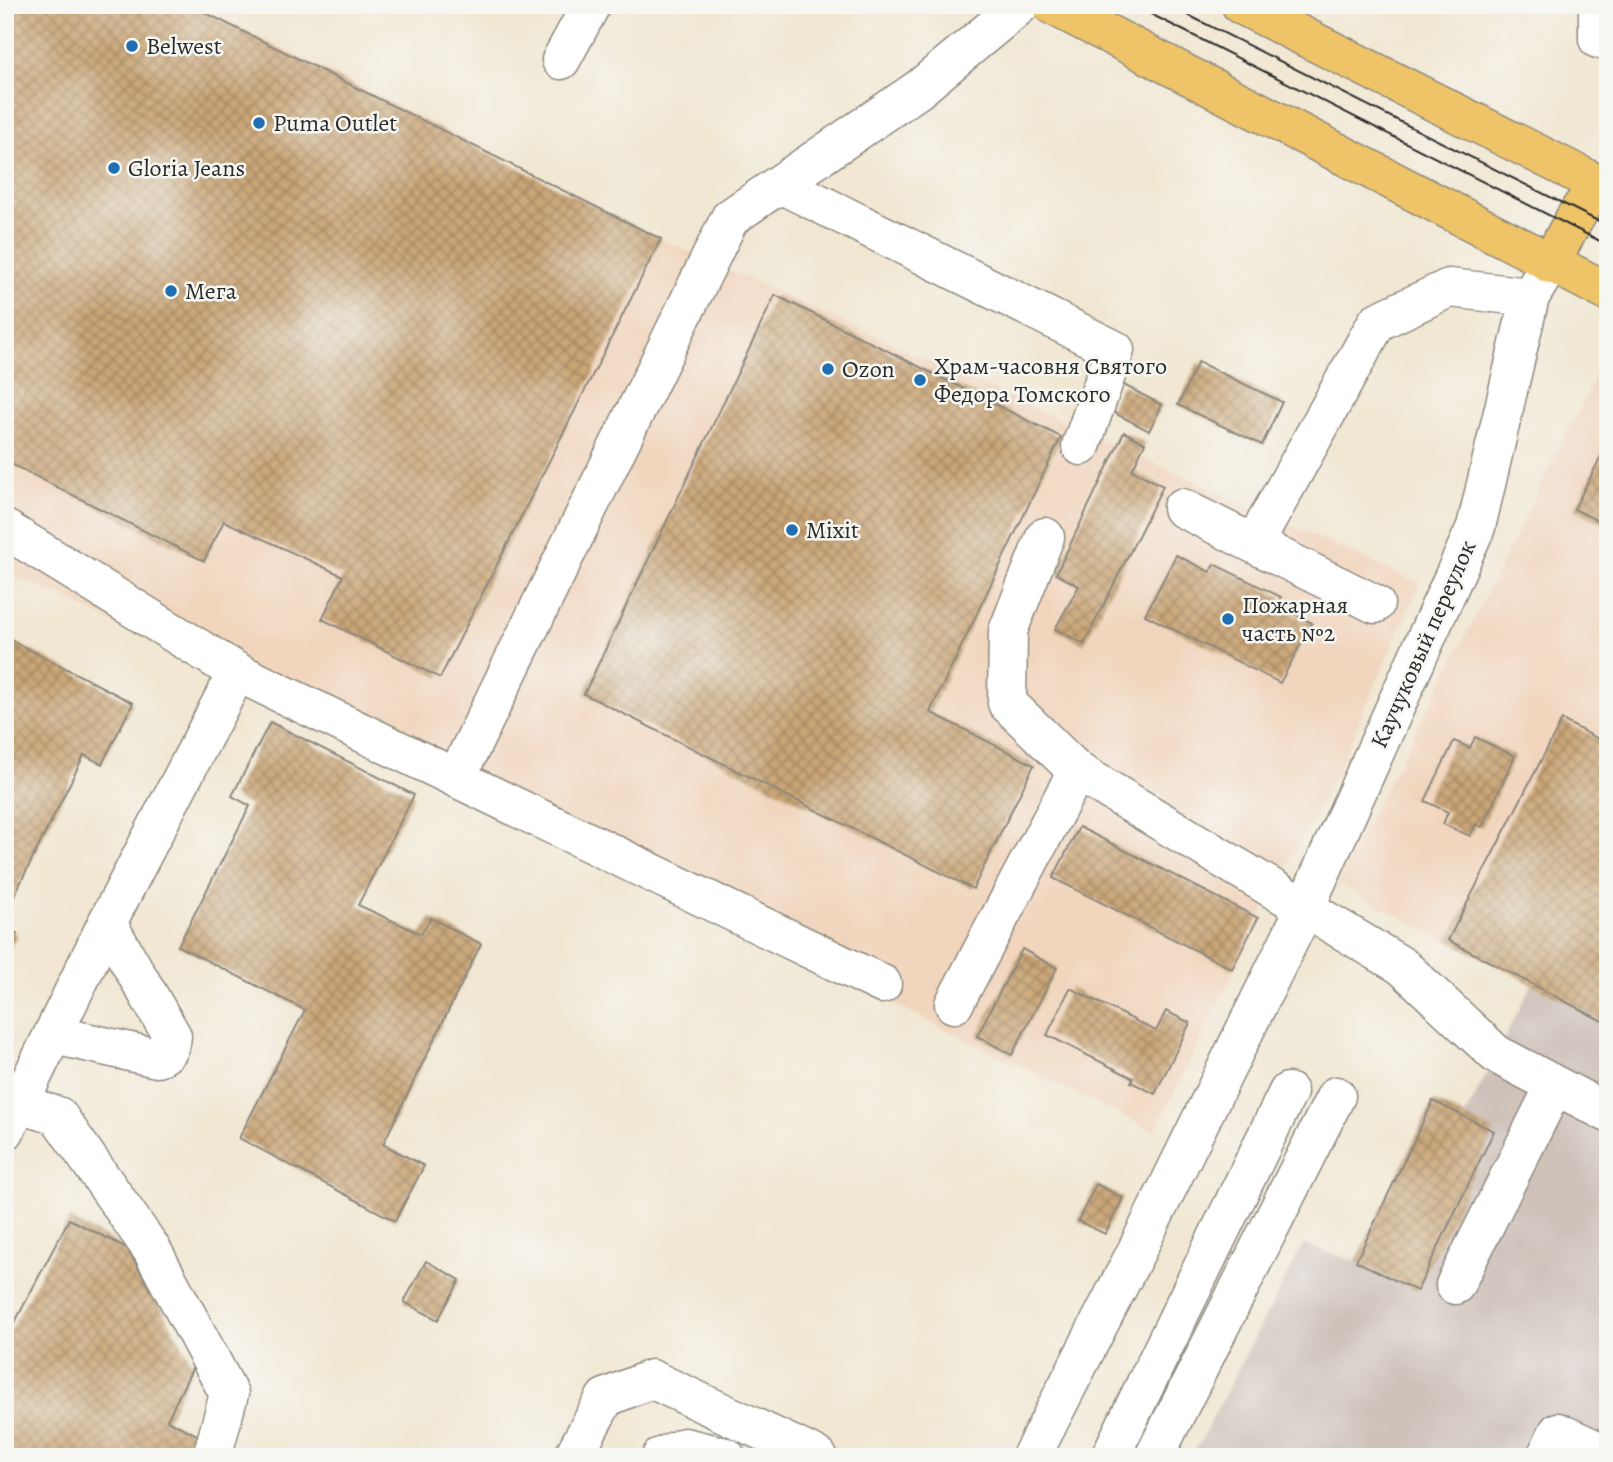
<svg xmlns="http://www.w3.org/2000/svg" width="1613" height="1462" viewBox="0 0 1613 1462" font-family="Alegreya,serif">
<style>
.built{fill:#f1d5bd}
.industrial{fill:#cec1ba}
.building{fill:url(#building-cross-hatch)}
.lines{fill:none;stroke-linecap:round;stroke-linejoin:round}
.minor-casing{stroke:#8e897e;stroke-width:41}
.major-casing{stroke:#8e897e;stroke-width:41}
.highway-casing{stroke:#8e897e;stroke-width:41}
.minor{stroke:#fff;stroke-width:38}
.major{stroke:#efc469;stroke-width:38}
.highway{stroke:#efc469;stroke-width:38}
.tram{stroke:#2b2b2b;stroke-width:2}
.poi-dot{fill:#1f6fb2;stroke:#f6f6f2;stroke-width:2.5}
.labels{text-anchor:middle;stroke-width:5;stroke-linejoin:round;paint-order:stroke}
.poi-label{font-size:24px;fill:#2b2b2b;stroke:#f6f6f2;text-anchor:start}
.street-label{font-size:24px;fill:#2b2b2b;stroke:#f6f6f2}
</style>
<defs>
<pattern id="building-cross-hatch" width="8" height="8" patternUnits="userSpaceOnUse" patternTransform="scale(1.75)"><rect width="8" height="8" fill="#caa677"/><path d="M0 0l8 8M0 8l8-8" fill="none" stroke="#a48762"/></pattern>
</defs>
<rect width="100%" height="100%" fill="#f6f6f2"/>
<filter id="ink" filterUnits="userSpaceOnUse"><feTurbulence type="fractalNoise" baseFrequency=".0143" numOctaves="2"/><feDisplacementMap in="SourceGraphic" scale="14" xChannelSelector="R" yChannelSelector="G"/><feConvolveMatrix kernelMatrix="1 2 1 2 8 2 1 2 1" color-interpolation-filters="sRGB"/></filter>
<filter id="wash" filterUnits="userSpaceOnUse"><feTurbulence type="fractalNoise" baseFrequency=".00686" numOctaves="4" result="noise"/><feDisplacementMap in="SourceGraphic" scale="28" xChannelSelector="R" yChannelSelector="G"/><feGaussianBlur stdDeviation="1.57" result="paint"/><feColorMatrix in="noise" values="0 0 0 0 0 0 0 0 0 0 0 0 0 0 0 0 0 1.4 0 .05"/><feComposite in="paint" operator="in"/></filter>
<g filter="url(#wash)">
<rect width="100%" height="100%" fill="#f1e7d2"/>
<!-- built -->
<g class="built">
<path d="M 5,5 L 195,5 L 661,239 L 1420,584 L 1337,772 L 1262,914 L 1155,1132 L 5,570 Z"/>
<path d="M 1608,350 L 1608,1024 L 1335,883 L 1451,665 Z"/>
</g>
<!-- industrial -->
<path class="industrial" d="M 1532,984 L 1608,1024 L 1608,1457 L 1192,1457 L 1303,1245 L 1356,1261 L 1433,1101 L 1465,1116 Z"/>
<g id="blocks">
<!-- building -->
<g class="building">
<path d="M 5,5 L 190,5 L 661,239 L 440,678 L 322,619 L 343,576 L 224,521 L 204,561 L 5,461 Z"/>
<path d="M 775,295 L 1061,437 L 930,712 L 1034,765 L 973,889 L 584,694 Z"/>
<path d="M 1198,362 L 1282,402 L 1262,445 L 1178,405 Z"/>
<path d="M 1122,384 L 1162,405 L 1149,431 L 1109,410 Z"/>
<path d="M 1124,432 L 1145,443 L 1132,470 L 1163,486 L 1084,644 L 1055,629 L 1079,586 L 1056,574 Z"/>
<path d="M 1608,443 L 1608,526 L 1574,509 Z"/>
<path d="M 1176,555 L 1210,572 L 1214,564 L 1281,597 L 1277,605 L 1312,623 L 1280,683 L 1145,615 Z"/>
<path d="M 5,637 L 133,703 L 102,764 L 84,755 L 5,914 Z"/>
<path d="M 1562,720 L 1608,744 L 1608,1024 L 1448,940 Z"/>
<path d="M 270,722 L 414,795 L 358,905 L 421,934 L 431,918 L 481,944 L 383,1144 L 424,1166 L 395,1221 L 239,1138 L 305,1010 L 178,946 L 250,806 L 232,796 Z"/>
<path d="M 1475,737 L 1515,756 L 1482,827 L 1476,824 L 1470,836 L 1443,824 L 1448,812 L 1425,801 L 1454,741 L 1470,748 Z"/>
<path d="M 1079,827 L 1258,918 L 1232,969 L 1053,878 Z"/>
<path d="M 5,928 L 17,934 L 5,958 Z"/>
<path d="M 1022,949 L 1057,968 L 1012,1055 L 977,1036 Z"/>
<path d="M 1070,988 L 1156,1031 L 1166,1011 L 1190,1023 L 1155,1094 L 1131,1082 L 1133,1078 L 1047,1035 Z"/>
<path d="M 1433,1101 L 1494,1131 L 1417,1291 L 1356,1261 Z"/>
<path d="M 1096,1184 L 1123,1198 L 1105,1234 L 1078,1221 Z"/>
<path d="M 69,1219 L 127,1248 L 194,1365 L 167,1420 L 207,1440 L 199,1457 L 5,1457 L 5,1341 Z"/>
<path d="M 426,1261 L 460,1280 L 438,1320 L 404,1302 Z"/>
</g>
</g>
</g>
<g filter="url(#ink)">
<use href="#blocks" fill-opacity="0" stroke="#8e897e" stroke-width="2"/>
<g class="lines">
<defs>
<g id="minor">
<path d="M 1598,39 L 1598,5"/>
<path d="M 561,60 L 591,5"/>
<path d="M 780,184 L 1115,350 L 1081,446"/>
<path d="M 1550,264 L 1530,297 L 1476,527 L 1305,908 L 1402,966 L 1496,1054 L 1608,1113"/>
<path d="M 1182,508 L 1254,544"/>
<path d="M 5,529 L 237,672 L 456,778 L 730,218 L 919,89 L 1020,5"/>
<path d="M 1375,604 L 1254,544 L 1377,322 L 1449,288 L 1530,297"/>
<path d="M 456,778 L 882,984"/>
<path d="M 954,1004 L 1077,771"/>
<path d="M 54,1035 L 157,1058 C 168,1053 171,1049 172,1036 L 107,923"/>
<path d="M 5,1097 L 19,1104 L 107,923 L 237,672 L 217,660"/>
<path d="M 5,1131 L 19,1104 L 58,1116 L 152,1250 L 229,1394 L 212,1457"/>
<path d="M 1455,1285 L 1554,1087"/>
<path d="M 573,1457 L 605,1398 L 651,1379 L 818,1457"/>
<path d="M 661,1457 L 684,1447 L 726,1457"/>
<path d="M 1031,1457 L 1137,1250 L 1305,908 L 1077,771 L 1007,703 L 1008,631 L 1045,537"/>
<path d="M 1110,1457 L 1288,1092"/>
<path d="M 1154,1457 L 1336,1096"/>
<path d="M 1546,1457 L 1558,1432 L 1608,1455"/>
</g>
<path id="major" d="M 1550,264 C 1562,243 1586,188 1608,182"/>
<g id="highway">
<path d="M 1052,5 L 1608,292"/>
<path d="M 1241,5 L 1608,189"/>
</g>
</defs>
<!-- minor casing -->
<use href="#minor" class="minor-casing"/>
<!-- major casing -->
<use href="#major" class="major-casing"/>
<!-- highway casing -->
<use href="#highway" class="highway-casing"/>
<!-- minor -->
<use href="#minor" class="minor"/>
<!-- major -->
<use href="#major" class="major"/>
<!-- highway -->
<use href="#highway" class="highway"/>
<!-- tram -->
<g class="tram">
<path d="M 1133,5 L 1608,245"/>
<path d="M 1168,5 L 1608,226"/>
</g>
</g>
</g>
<!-- markers -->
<g class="poi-dot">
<circle cx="132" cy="46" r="7"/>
<circle cx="259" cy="123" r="7"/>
<circle cx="114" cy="168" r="7"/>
<circle cx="171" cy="291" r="7"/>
<circle cx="828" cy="369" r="7"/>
<circle cx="920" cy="380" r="7"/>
<circle cx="792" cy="530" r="7"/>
<circle cx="1228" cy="619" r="7"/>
</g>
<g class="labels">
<!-- poi labels -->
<g class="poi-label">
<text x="146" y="54">Belwest</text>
<text x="273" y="131">Puma Outlet</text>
<text x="128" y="176">Gloria Jeans</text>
<text x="185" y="299">Мега</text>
<text x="934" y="374">Храм-часовня Святого<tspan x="934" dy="28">Федора Томского</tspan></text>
<text x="842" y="377">Ozon</text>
<text x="806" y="538">Mixit</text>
<text x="1242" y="613">Пожарная<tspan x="1242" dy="28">часть №2</tspan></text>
</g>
<!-- street labels -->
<g class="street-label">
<text transform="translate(1423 644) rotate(-66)" y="8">Каучуковый переулок</text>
</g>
</g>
<!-- margin -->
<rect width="1613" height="1462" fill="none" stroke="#f6f6f2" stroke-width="28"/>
</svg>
